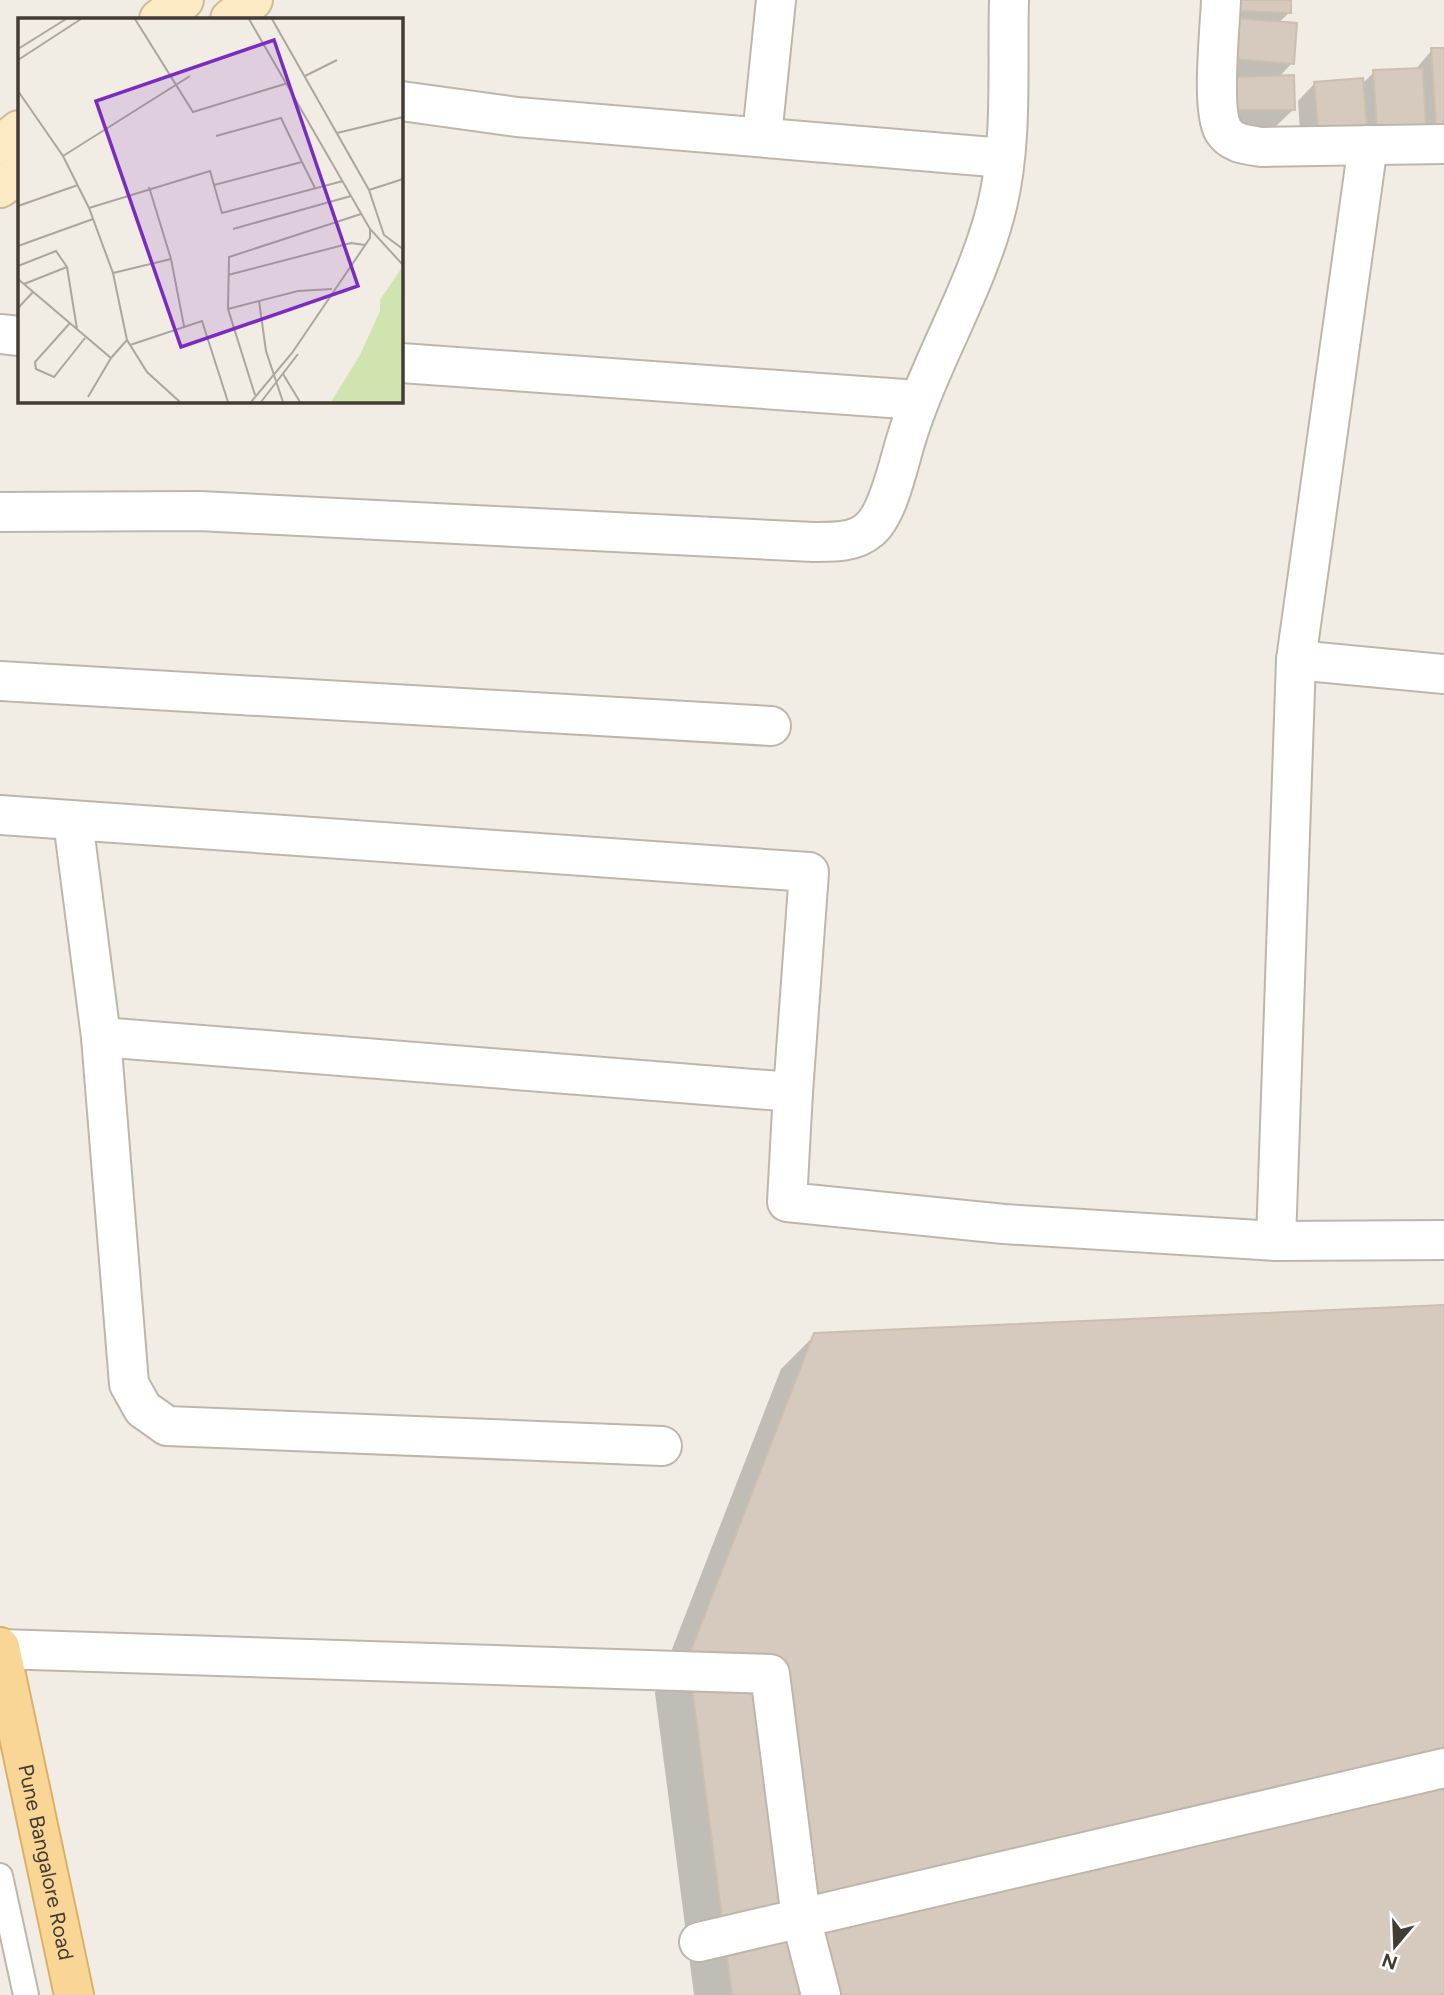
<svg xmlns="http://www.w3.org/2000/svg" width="1444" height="1995" viewBox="0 0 1444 1995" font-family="Figtree,sans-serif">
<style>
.shadow{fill:#0003}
.building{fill:#d5cabd;stroke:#ccbfae;stroke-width:2}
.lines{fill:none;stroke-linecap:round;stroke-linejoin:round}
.lane-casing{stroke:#bfb6ab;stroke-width:28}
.street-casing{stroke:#bfb6ab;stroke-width:42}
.secondary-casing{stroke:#cfbc96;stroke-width:42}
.primary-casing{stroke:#dcb167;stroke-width:42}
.lane{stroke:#fff;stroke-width:24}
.street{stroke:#fff;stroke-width:38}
.secondary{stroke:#fbeac4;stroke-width:38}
.primary{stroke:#f9d696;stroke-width:38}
.labels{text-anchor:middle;stroke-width:7;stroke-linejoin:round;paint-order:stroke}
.street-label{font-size:21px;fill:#433c35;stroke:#fff}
.inset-road{fill:none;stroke:#aba69e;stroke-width:2}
.view{fill:#7b2cbf;fill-opacity:0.15;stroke:#7b2cbf;stroke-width:3.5}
.inset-edge{fill:none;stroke:#433c35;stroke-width:3.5}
</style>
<rect width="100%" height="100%" fill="#f1ece4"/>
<!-- shadow -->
<g class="shadow">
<path d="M 1222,0 L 1290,0 L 1289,13 L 1278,23 L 1292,63 L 1278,78 L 1294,109 L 1276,126 L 1220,127 L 1215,76 Z"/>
<path d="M 1444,49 L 1444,143 L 1301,147 L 1298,101 L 1315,83 L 1362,84 L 1374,72 L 1415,70 L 1432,50 Z"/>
<path d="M 1444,1307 L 1444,1995 L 694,1995 L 655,1693 L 781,1369 L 815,1335 Z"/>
</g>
<!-- building -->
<g class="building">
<path d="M 1238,0 L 1291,0 L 1291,13 L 1238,11 Z"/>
<path d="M 1235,18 L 1297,23 L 1294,64 L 1232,59 Z"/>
<path d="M 1431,48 L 1444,48 L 1444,127 L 1436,127 Z"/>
<path d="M 1423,68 L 1426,127 L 1377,130 L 1373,70 Z"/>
<path d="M 1294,75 L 1295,110 L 1237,110 L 1236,77 Z"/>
<path d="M 1363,78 L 1367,126 L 1318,130 L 1314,82 Z"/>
<path d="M 1444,1305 L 1444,1995 L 732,1995 L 688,1658 L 814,1333 Z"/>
</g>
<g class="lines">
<defs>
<path id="lane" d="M 0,1876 L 26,1995"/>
<g id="street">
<path d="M 1221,0 C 1220,29 1211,108 1223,130 C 1231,144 1248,145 1262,147 L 1444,144"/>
<path d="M 401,101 L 517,117 L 1004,158"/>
<path d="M 762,136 L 776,0"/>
<path d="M 0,334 L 19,336"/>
<path d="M 401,363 L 918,400"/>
<path d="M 0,512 L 199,511 L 813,542 C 832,542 854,543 869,530 C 888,515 898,466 905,443 C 929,362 977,288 997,206 C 1013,141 1007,67 1009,0"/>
<path d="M 1296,660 L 1444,674"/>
<path d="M 0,681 L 771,726"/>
<path d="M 0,815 L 809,872 L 793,1092"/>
<path d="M 73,821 L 101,1037 L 793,1092 L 787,1202 L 1004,1224 L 1276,1241 L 1444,1240"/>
<path d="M 101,1037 L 129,1384 L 143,1409 L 167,1426 L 662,1446"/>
<path d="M 1276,1241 L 1296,660 L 1368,145"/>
<path d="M 0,1649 L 770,1674 L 801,1918 L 821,1995"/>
<path d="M 699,1942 L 1444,1768"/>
</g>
<g id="secondary">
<path d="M 159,19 L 184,0"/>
<path d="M 230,19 L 253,0"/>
<path d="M 0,145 L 19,130"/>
<path d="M 0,188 L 19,174"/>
</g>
<g id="primary">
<path id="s1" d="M 0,1647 L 74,1995"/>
</g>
</defs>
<!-- lane casing -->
<use href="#lane" class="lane-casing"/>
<!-- street casing -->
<use href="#street" class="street-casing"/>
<!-- secondary casing -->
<use href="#secondary" class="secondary-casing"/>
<!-- primary casing -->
<use href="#primary" class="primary-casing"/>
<!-- lane -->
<use href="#lane" class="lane"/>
<!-- street -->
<use href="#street" class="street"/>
<!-- secondary -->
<use href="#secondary" class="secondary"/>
<!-- primary -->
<use href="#primary" class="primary"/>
</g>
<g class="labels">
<!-- street labels -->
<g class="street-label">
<text dy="7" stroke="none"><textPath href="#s1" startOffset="220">Pune Bangalore Road</textPath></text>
</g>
</g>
<!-- overview -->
<g transform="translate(18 18)">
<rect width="385" height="385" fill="#f1ece4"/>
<path d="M 383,251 L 385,384 L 313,384 L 342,337 L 362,293 L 362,282 Z" fill="#cfe4af"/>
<path class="inset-road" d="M 117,1 L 175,94 L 270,65M 231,1 L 352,211 L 385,247M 254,1 L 351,172 L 366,217 L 385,231M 0,31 L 48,1M 0,42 L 63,1M 287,58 L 319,42M 0,73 L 45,138 L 71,190 L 95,255 L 109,322 L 129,354 L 162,384M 319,115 L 385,99M 198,118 L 263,100 L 284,144M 45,138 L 172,58M 196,167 L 204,195 L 325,163M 131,169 L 153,241 L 166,308M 351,172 L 385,161M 0,188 L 60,167M 71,190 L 192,153 L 196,167 L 284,144 L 297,170M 215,211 L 333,178M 0,228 L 75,201M 0,248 L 38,233 L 49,249 L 6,266M 49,249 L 59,311M 95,255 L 153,241M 210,257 L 333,225 L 347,227M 0,261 L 93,340 L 109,322M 241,283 L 248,333 L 265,384M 0,290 L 15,274M 210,291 L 280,273 L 314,271M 52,305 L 17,344 L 18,351 L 36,359 L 67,320M 112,327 L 184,303 L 210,384M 265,356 L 282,384M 237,377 L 210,291 L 211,239 L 343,196M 70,379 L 93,340M 233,384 L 274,335 L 352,220 L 352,211M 243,384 L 280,336"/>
<path class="view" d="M 256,22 L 340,268 L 163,329 L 78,83 Z"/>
<rect width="385" height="385" class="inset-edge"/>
</g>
<!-- north arrow -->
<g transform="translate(1395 1946) rotate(199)" stroke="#ffffff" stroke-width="5" paint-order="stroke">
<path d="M0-5L12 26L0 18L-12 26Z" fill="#433c35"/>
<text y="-10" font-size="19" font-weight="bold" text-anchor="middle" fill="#433c35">N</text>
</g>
</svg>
